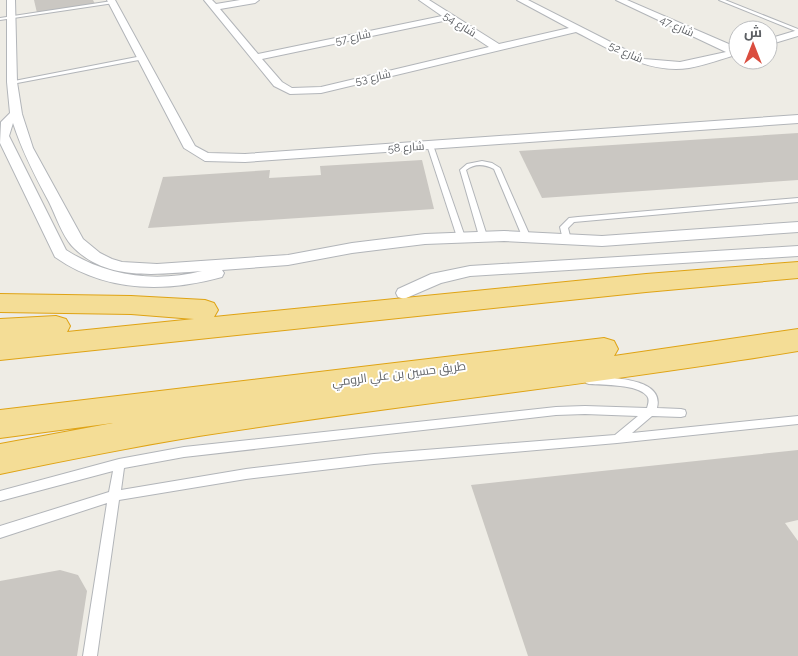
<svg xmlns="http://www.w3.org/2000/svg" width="798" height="656" viewBox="0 0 798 656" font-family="Raleway,Cairo,sans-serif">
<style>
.building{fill:#cac7c2}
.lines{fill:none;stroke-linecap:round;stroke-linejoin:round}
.lane-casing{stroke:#b2b5b9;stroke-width:2}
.street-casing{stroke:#b2b5b9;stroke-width:2}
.highway-casing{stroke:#dfa314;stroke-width:2}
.lane{fill:#fff;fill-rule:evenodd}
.street{fill:#fff;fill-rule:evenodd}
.highway{fill:#f4dd96;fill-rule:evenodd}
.labels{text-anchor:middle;stroke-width:4;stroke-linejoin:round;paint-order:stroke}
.far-street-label{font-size:11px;fill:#5d6064;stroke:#fff}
.street-label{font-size:12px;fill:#5d6064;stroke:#fff}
</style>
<rect width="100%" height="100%" fill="#eeece5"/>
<!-- building -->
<g class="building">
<path d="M 34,0 L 93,0 L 95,4 L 37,13 Z"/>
<path d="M 798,133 L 798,180 L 542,198 L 519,151 Z"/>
<path d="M 422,160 L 434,209 L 148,228 L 163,177 L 270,170 L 269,178 L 321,175 L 320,166 Z"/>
<path d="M 798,450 L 798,520 L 785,523 L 798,541 L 798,656 L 528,656 L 471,485 Z"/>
<path d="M 60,570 L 78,575 L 87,591 L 77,656 L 0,656 L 0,581 Z"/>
</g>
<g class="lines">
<defs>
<g id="lane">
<path d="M 719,0 L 725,0 L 798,29 L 798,32 Z"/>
<path d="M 112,1 L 114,3 L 0,20 L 0,18 Z"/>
<path d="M 142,56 L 144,57 L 144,59 L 12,84 L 9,82 Z"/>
<path d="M 430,143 L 433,145 L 465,237 L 464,239 L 458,239 L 457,237 L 427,145 Z"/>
<path d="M 482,161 L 492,163 L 500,168 L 530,236 L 529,238 L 526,238 L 522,236 L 494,169 C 484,164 475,163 466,170 L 487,236 L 483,238 L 479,236 L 460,170 L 467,164 Z"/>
<path d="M 798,198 L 798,202 L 574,222 L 568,228 L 571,240 L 567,242 L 563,240 L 560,227 L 569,218 L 578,217 Z"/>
<path d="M 589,376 C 609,378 665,377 657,408 L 681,409 L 685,410 L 686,413 L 685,416 L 681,417 L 652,416 L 632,433 L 798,416 L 798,424 L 617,443 L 374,464 L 246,479 L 119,500 L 97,656 L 83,656 L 107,503 L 0,538 L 0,526 L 109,492 L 113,471 L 0,501 L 0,491 L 119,459 L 184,447 L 556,407 L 585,406 L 647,408 C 648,404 650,400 647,396 C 638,384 603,385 589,384 L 586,383 L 584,380 L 586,377 ZM 585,414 L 638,416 L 615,435 L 374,454 L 246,469 L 121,490 L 124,468 L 184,457 L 556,415 Z"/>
</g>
<g id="street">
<path d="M 7,0 L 15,0 L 17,82 L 22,114 L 33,148 L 83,239 L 100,253 L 112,259 L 122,262 L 157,264 L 288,255 L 352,243 L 425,234 L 504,231 L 602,236 L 798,222 L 798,232 L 602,246 L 504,241 L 425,244 L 352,253 L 288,265 L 222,270 L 224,273 L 222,277 C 164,293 105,292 55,257 L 0,143 L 1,122 L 10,113 L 7,82 ZM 13,123 C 22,151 35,176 49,202 C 56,216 62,235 72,246 C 106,282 157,274 202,271 C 155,283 106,276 66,250 L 9,136 Z"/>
<path d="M 107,0 L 115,0 L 195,146 L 208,153 L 245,154 L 798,115 L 798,123 L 245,162 L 205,161 L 184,148 Z"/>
<path d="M 204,0 L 212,0 L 216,4 L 240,0 L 259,0 L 255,3 L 220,9 L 258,54 L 442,16 L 419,0 L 429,0 L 499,44 L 569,28 L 517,0 L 528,0 L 644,59 L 680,62 L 726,52 L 616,0 L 627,0 L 738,48 L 738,54 C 722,59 706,65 689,68 C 647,74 612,50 576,32 L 321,93 L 290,94 L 274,86 ZM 448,20 L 489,47 L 321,87 L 292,88 L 282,82 L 262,59 Z"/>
<path d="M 798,30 L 798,36 L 768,45 L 768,39 Z"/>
<path d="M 798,246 L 798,256 L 470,276 L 441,283 L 404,299 L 398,297 L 396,293 L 398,289 L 431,274 L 470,266 Z"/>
</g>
<g id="highway">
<path d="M 798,262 L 798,278 L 646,292 L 0,360 L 0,319 L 56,316 L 66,319 L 70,326 L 67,332 L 194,319 L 131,314 L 0,312 L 0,294 L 131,296 L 205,300 L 214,303 L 218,310 L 214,317 L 646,274 Z"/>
<path d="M 798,329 L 798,351 C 599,384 399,405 199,436 C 133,447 66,460 0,474 L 0,444 L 113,423 L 0,438 L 0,410 L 604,338 L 614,341 L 618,349 L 614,356 Z"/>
</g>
</defs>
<!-- lane casing -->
<use href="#lane" class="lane-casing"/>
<!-- street casing -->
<use href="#street" class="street-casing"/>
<!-- highway casing -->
<use href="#highway" class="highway-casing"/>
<!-- lane -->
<use href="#lane" class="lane"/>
<!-- street -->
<use href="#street" class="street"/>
<!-- highway -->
<use href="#highway" class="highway"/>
</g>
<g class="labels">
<!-- far-street labels -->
<g class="far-street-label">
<text transform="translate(460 24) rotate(32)" y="4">شارع 54</text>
<text transform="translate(677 26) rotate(24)" y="4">شارع 47</text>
<text transform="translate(353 37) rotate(-12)" y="4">شارع 57</text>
<text transform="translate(626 52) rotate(24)" y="4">شارع 52</text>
<text transform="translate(373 77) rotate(-13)" y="4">شارع 53</text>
<text transform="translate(406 147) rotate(-4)" y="4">شارع 58</text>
</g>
<!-- street labels -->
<g class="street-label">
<text transform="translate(399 374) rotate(-7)" y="4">طريق حسين بن علي الرومي</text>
</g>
</g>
<!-- north arrow -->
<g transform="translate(753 45)"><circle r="24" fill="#ffffff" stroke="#bebfc1"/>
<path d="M0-4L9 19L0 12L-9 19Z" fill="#da4d3f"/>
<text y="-8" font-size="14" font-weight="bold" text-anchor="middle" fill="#5d6064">ش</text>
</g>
</svg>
